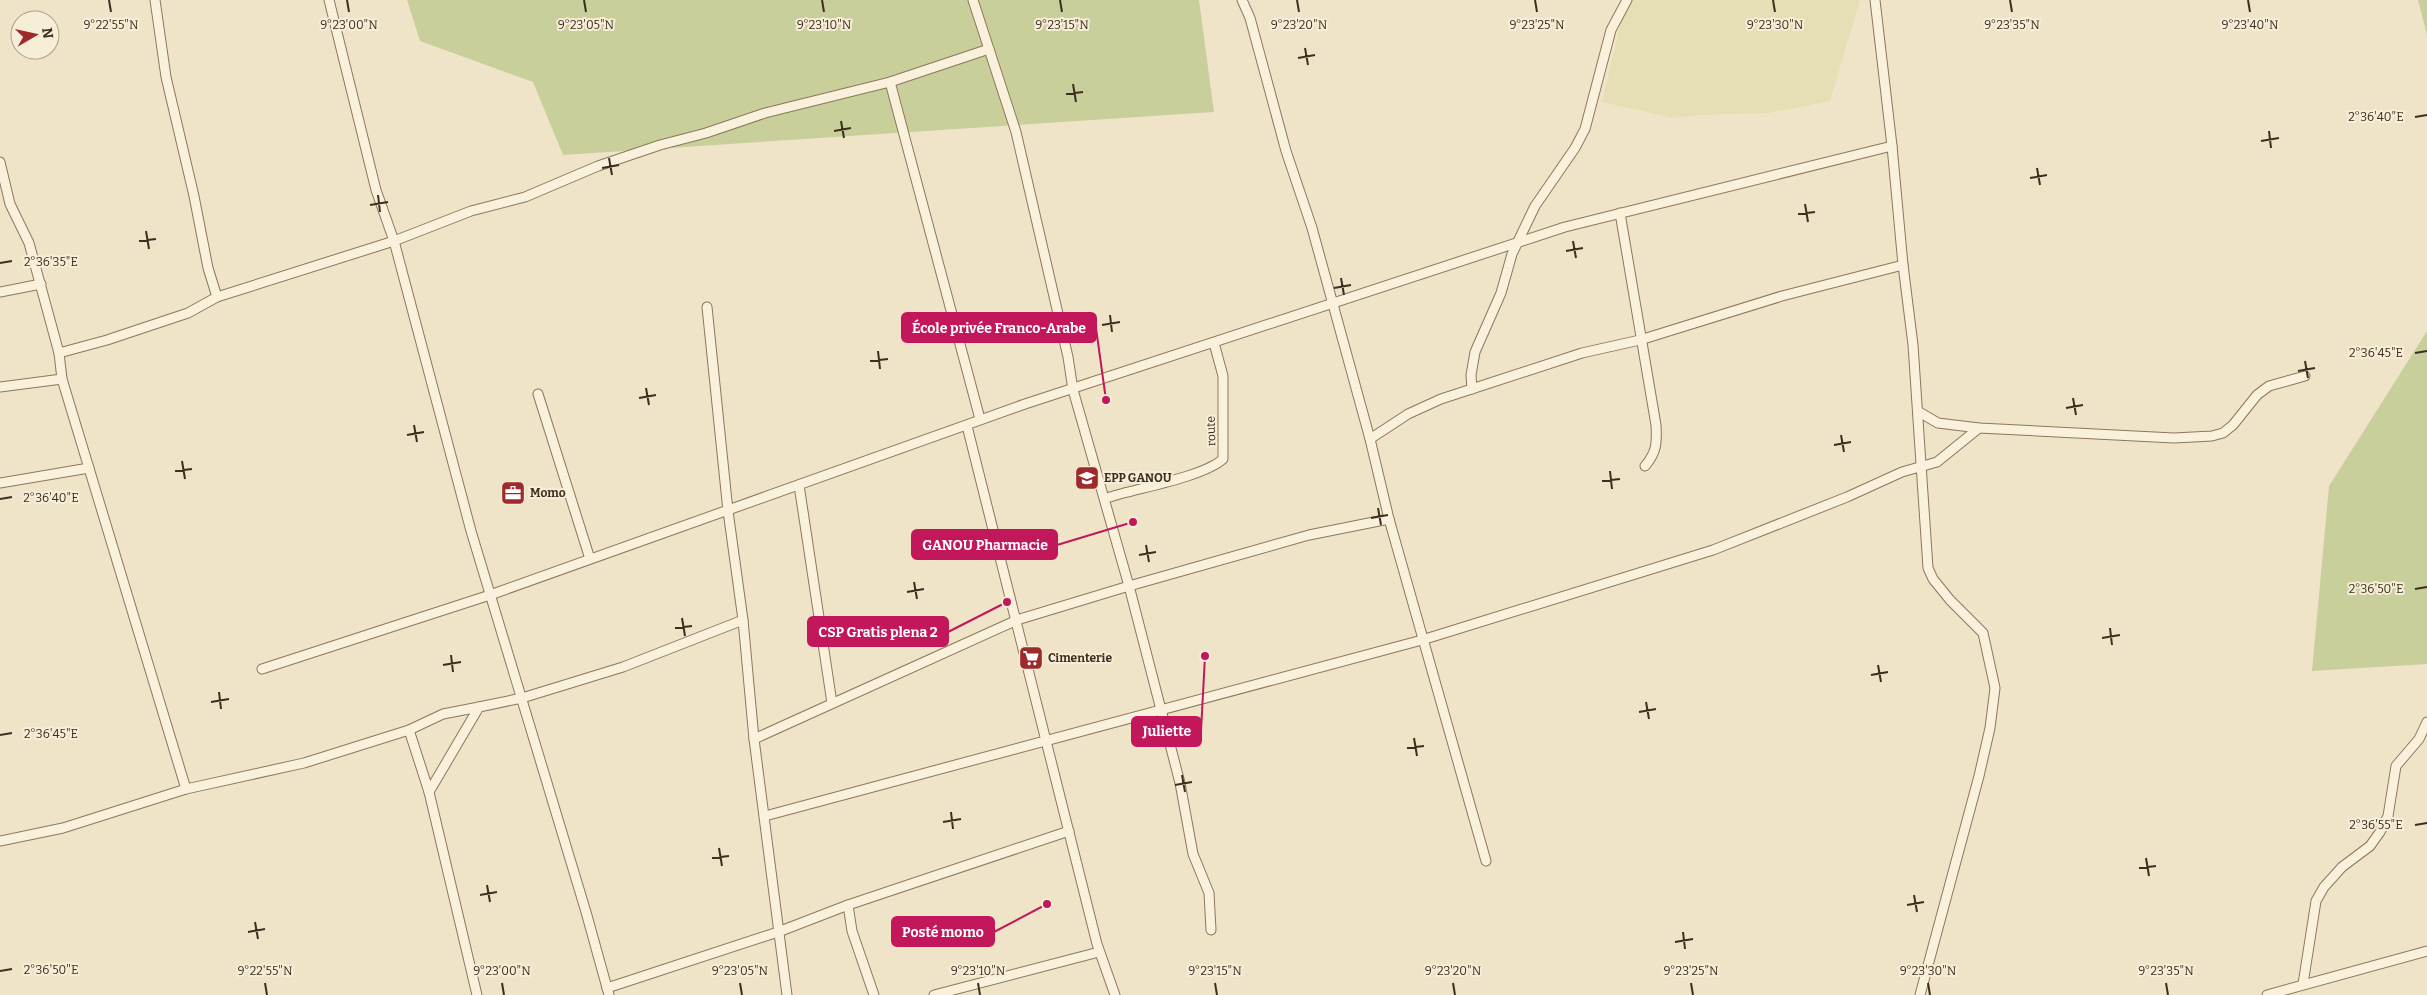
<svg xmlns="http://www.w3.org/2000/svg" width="2427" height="995" viewBox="0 0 2427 995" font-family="Bitter,serif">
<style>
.farmland{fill:#e6deb5}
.green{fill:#c9cf9b}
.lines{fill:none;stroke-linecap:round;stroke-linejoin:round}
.minor-casing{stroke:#8d765c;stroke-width:11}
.minor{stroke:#faf1dc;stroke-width:9}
.ticks{fill:none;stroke:#3d2e20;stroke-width:2}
.labels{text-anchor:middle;stroke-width:4;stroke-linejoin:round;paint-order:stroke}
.street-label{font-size:12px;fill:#3d2e20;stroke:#f7eed8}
.poi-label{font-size:12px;font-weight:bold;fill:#3d2e20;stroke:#f7eed8;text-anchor:start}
.ticks-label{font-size:12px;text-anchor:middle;fill:#3d2e20;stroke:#f7eed8;stroke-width:4;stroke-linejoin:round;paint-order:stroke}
.leader{fill:none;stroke:#c2185b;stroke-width:2}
.callout-dot{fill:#c2185b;stroke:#f7eed8;stroke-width:2}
.callout{fill:#c2185b;stroke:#c2185b;stroke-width:2}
.callout-label{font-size:14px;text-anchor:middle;font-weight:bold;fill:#fff}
</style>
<rect width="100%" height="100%" fill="#f0e4c8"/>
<!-- farmland -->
<path class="farmland" d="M 1626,0 L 1860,0 L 1830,101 L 1769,113 L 1698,115 L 1673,118 L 1602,102 Z"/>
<!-- green -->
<g class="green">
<path d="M 407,0 L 1199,0 L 1214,112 L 563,155 L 533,82 L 420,41 Z"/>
<path d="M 2418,0 L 2427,0 L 2427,35 Z"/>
<path d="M 2427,331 L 2427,664 L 2312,671 L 2329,486 Z"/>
</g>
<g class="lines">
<defs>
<g id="minor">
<path d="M 155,0 L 166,77 L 194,196 L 208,268 L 217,297"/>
<path d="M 329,0 L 376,190 L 394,241 L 471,531 L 586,912 L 609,995"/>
<path d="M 973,0 L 1016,132 L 1068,357 L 1073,390 L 1129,586 L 1180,783 L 1193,854 L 1209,893 L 1211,930"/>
<path d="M 1242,0 L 1250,18 L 1286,151 L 1312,228 L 1370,439 L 1389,519 L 1486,861"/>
<path d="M 890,82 L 980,419"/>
<path d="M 1892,146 L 1903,265 L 1913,345 L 1928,568 L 1933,579 L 1950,600 L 1983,633 L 1995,688 L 1990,728 L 1979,776 L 1920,995"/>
<path d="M 0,162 L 10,204 L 29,243 L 59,353 L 62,379 L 186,789 L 304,763 L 409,730 L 443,714 L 479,707"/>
<path d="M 1620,213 L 1656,425 C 1657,442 1657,452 1645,466"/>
<path d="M 0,292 L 41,284"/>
<path d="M 707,307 L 728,511 L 743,620 L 754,739 L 787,995"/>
<path d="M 59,353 L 107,340 L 188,313 L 217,297 L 394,241 L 471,211 L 525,197 L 598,166 L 660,145 L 706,133 L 765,113 L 890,82 L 989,49"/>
<path d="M 0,387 L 62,379"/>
<path d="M 1472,389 L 1471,375 L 1475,352 L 1501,293 L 1512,254 L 1535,206 L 1575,148 L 1585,129 L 1611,30 L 1627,0"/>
<path d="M 538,394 L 590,559"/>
<path d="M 1919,412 L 1938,423 L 1979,428 L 2174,438 L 2212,436 L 2223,433 L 2233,425 L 2257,395 L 2269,386 L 2305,376"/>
<path d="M 967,426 L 1097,944 L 1115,995"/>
<path d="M 1370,439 L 1408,414 L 1441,399 L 1582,353 L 1640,340 L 1782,296 L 1903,265"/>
<path d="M 0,483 L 89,468"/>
<path d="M 799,485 L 832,703"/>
<path d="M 1110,497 C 1138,488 1203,477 1223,459 L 1223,376 L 1214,343"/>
<path d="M 262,669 L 490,595 L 1025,404 L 1565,227 L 1892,146 L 1875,0"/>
<path d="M 409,730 L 429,792 L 477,995"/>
<path d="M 754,739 L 1017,620 L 1129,586 L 1309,535 L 1389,519"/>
<path d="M 429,792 L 479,707 L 522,698 L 623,667 L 743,620"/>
<path d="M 765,816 L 1422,640 L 1713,550 L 1847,497 L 1902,472 L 1937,462 L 1979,428"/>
<path d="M 0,841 L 63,828 L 186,789"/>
<path d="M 848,905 L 852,931 L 874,995"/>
<path d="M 2303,984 L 2316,901 L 2324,887 L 2342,867 L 2370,846 L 2380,832 L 2388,816 L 2396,766 L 2419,739 L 2427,722"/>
<path d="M 607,988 L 778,932 L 848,905 L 1069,831"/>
<path d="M 934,995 L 1099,952"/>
<path d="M 2267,995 L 2427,951"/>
</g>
</defs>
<!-- minor casing -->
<use href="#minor" class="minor-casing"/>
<!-- minor -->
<use href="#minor" class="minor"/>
</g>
<!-- ticks -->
<path class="ticks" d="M 109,0 L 111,12M 347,0 L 349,12M 584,0 L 586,12M 822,0 L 824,12M 1060,0 L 1062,12M 1297,0 L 1299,12M 1535,0 L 1537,12M 1773,0 L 1775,12M 2010,0 L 2012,12M 2248,0 L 2250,12M 1305,48 L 1308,65M 1298,58 L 1315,55M 1073,84 L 1076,102M 1066,94 L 1083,92M 2415,117 L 2427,115M 841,121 L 844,138M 834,131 L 851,128M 2269,131 L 2271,148M 2261,141 L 2279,138M 609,158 L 612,175M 602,168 L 619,165M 2037,168 L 2040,185M 2030,178 L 2047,175M 378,195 L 380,212M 1805,204 L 1808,222M 370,205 L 388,202M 1798,214 L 1815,212M 146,231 L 149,249M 139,241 L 156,239M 1573,241 L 1576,258M 1566,251 L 1583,248M 0,263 L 12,261M 1341,278 L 1344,295M 1334,288 L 1351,285M 1110,315 L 1112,332M 1102,325 L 1120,322M 878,351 L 880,369M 2415,353 L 2427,351M 870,361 L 888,359M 2305,361 L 2308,378M 2298,371 L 2315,368M 646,388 L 649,405M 639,398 L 656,395M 2073,398 L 2076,415M 2066,408 L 2083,405M 414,425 L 417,442M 407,435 L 424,432M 1841,435 L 1844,452M 1834,445 L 1851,442M 182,461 L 185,479M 175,471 L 192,469M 1610,471 L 1612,489M 1602,481 L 1620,479M 0,499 L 12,497M 1378,508 L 1381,525M 1371,518 L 1388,515M 1146,545 L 1149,562M 1139,555 L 1156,552M 914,582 L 917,599M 2415,589 L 2427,587M 907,592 L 924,589M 682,618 L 685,636M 675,628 L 692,626M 2110,628 L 2112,645M 2102,638 L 2120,635M 451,655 L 453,672M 443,665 L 461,662M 1878,665 L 1881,682M 1871,675 L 1888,672M 219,692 L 221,709M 211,702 L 229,699M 1646,702 L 1649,719M 1639,712 L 1656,709M 0,735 L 12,733M 1414,738 L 1417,756M 1407,748 L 1424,746M 1182,775 L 1185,792M 1175,785 L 1192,782M 951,812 L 953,829M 943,822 L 961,819M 2415,825 L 2427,823M 719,848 L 722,866M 712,858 L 729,856M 2146,858 L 2149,876M 2139,868 L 2156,866M 487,885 L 490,902M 480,895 L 497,892M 1914,895 L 1917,912M 1907,905 L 1924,902M 255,922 L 258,939M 248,932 L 265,929M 1683,932 L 1685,949M 1675,942 L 1693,939M 0,971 L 12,969M 265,983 L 267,995M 502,983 L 504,995M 740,983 L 742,995M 978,983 L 980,995M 1215,983 L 1217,995M 1453,983 L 1455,995M 1691,983 L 1693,995M 1928,983 L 1930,995M 2166,983 L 2168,995"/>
<!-- icons -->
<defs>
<symbol id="school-square" viewBox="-11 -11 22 22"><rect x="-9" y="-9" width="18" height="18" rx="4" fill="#9e2a2b" stroke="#f7eed8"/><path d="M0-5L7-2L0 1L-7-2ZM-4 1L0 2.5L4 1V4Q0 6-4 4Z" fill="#fff"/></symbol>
<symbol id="office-square" viewBox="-11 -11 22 22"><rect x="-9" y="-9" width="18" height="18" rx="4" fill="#9e2a2b" stroke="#f7eed8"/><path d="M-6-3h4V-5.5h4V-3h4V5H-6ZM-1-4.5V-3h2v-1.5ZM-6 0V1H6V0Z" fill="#fff"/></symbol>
<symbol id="supermarket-square" viewBox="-11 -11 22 22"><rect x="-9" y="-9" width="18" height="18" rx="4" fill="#9e2a2b" stroke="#f7eed8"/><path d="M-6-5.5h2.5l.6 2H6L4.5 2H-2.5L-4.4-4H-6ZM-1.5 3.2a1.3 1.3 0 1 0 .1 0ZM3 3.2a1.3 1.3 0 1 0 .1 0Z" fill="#fff"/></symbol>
</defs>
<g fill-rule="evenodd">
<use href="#school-square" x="1073" y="464" width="28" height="28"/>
<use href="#office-square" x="499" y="479" width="28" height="28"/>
<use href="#supermarket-square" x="1017" y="644" width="28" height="28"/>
</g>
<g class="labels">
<!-- street labels -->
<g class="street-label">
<text transform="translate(1211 431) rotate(-91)" y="4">route</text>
</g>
<!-- poi labels -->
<g class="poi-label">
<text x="1104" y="482">EPP GANOU</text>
<text x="530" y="497">Momo</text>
<text x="1048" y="662">Cimenterie</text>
</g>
</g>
<g class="ticks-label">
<text x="111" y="29">9°22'55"N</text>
<text x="349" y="29">9°23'00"N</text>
<text x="586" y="29">9°23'05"N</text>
<text x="824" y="29">9°23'10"N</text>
<text x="1062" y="29">9°23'15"N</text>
<text x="1299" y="29">9°23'20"N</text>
<text x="1537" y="29">9°23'25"N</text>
<text x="1775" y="29">9°23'30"N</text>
<text x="2012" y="29">9°23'35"N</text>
<text x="2250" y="29">9°23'40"N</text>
<text x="2376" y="121">2°36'40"E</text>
<text x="51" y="266">2°36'35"E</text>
<text x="2376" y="357">2°36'45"E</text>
<text x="51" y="502">2°36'40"E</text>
<text x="2376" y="593">2°36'50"E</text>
<text x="51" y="738">2°36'45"E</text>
<text x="2376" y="829">2°36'55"E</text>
<text x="51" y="974">2°36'50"E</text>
<text x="265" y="975">9°22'55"N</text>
<text x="502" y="975">9°23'00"N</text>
<text x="740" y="975">9°23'05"N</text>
<text x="978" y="975">9°23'10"N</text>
<text x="1215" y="975">9°23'15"N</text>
<text x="1453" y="975">9°23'20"N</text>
<text x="1691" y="975">9°23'25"N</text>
<text x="1928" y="975">9°23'30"N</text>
<text x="2166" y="975">9°23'35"N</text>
</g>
<!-- callouts -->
<path class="leader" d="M1106 400L1096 328M1133 522L1057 545M1007 602L948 632M1205 656L1201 731M1047 904L994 932"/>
<g class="callout-dot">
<circle cx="1106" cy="400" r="5"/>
<circle cx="1133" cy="522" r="5"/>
<circle cx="1007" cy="602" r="5"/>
<circle cx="1205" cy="656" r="5"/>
<circle cx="1047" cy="904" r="5"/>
</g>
<g class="callout">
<rect x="902" y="313" width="194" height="29" rx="5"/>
<rect x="912" y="530" width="145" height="29" rx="5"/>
<rect x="808" y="617" width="140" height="29" rx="5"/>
<rect x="1132" y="717" width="69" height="29" rx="5"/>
<rect x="892" y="917" width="102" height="29" rx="5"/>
</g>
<g class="callout-label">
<text x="999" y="333">École privée Franco-Arabe</text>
<text x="985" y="550">GANOU Pharmacie</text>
<text x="878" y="637">CSP Gratis plena 2</text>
<text x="1167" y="736">Juliette</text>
<text x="943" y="937">Posté momo</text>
</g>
<!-- north arrow -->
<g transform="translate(35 35) rotate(81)"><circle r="24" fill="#f7eed8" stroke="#ada18e"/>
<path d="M0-4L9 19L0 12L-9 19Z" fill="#9e2a2b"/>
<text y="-8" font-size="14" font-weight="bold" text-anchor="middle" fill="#3d2e20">N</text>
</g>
</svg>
